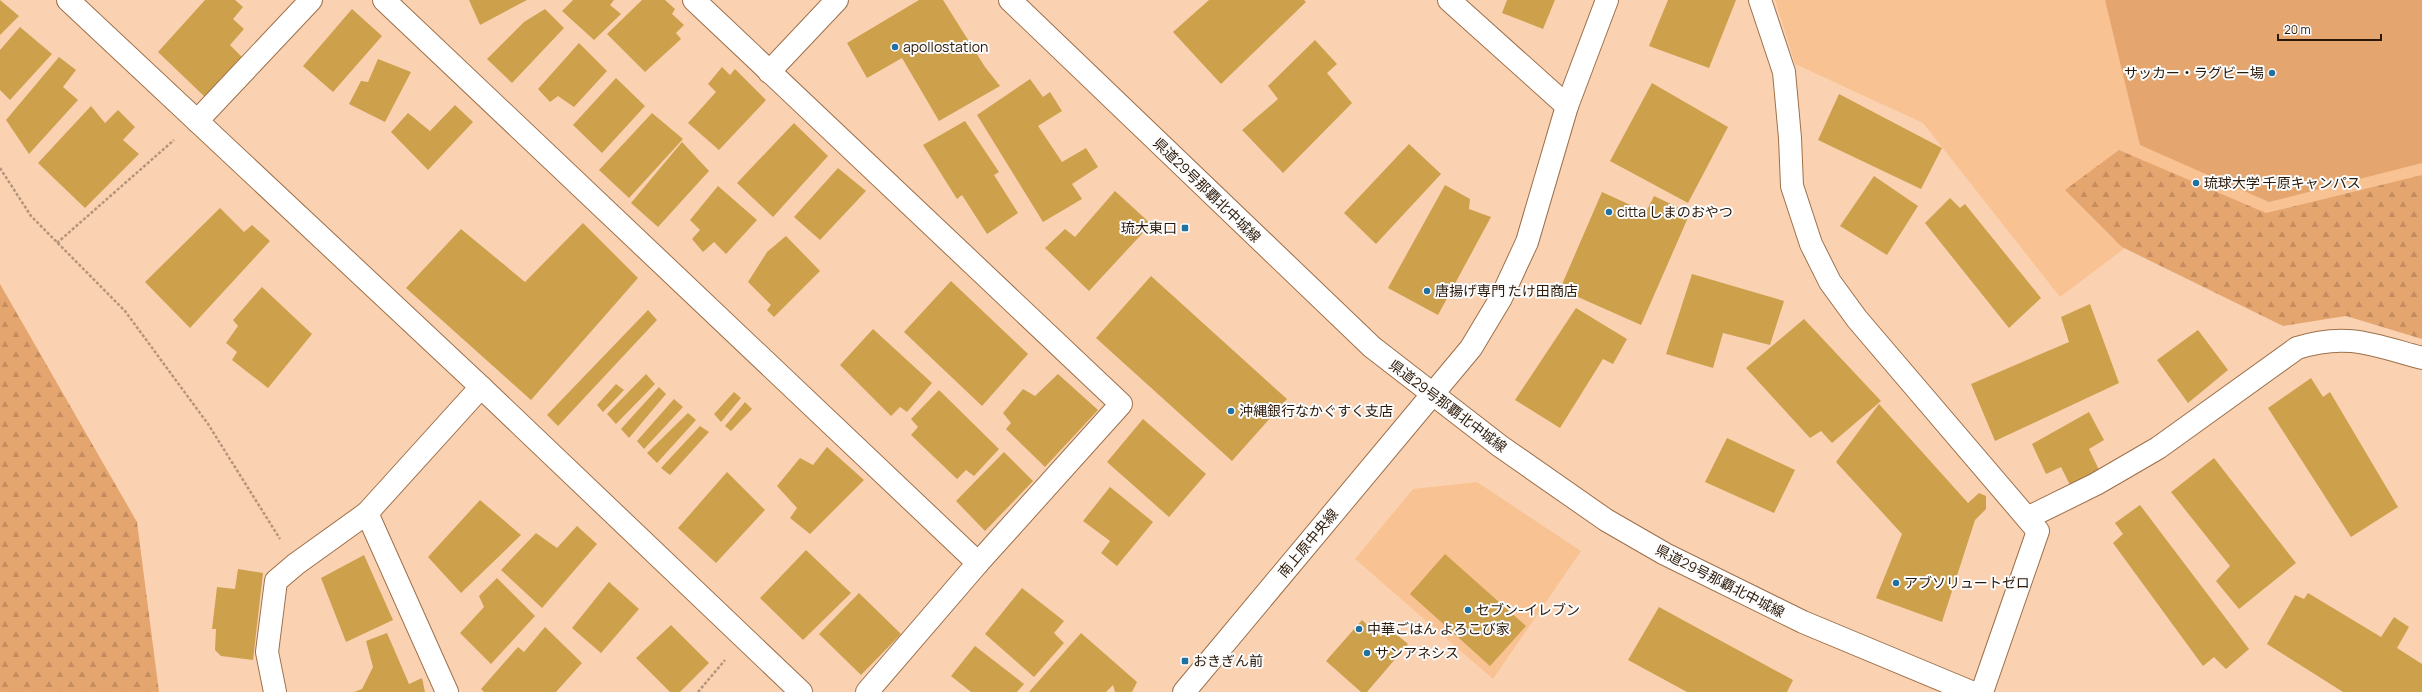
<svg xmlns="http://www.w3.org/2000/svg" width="2422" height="692" viewBox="0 0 2422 692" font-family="Manrope,'Noto Sans JP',sans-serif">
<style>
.built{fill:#f9c293}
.green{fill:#e5a56f}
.forest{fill:url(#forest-firs)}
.building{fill:#cda04c}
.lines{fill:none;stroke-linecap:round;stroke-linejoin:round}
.minor-casing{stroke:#9d704a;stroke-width:24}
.major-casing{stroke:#9d704a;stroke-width:24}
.path{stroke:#b5947a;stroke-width:2.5;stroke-dasharray:3 2;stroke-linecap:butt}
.minor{stroke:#fff;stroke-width:22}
.major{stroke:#fff;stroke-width:22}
.poi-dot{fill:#1f71a2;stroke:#fcfcfc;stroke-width:1.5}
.labels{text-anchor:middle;stroke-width:4;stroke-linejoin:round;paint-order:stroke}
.poi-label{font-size:14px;fill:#2a1808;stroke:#fcfcfc;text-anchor:start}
.street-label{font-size:14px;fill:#2a1808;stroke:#fcfcfc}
</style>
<defs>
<pattern id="forest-firs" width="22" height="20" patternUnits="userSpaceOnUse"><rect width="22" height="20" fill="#e5a56f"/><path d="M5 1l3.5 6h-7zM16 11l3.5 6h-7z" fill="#c58d5f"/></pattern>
</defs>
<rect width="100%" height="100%" fill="#fad2b2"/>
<!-- built -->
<g class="built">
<path d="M 1775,0 L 2422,0 L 2422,330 L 2133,242 L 2060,297 L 1923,123 L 1795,64 Z"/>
<path d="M 1477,482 L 1581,551 L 1493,679 L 1355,559 L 1413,489 Z"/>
</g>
<!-- green -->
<path class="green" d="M 2105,0 L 2422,0 L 2422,163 L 2269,202 L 2140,145 Z"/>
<!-- forest -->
<g class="forest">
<path d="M 2119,150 L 2266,213 L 2422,175 L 2422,339 L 2346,316 L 2283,326 L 2122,247 L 2065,190 Z"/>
<path d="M 0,284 L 137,522 L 159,692 L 0,692 Z"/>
</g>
<!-- building -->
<g class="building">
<path d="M 0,0 L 19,16 L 0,35 Z"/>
<path d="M 205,0 L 235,0 L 243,7 L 233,19 L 244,29 L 230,45 L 244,59 L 206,98 L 158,52 Z"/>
<path d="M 469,0 L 527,0 L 480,25 Z"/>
<path d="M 573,0 L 614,0 L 610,5 L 621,14 L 594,40 L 562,11 Z"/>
<path d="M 642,0 L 665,0 L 675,9 L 672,14 L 684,25 L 676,33 L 681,39 L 645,72 L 607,34 Z"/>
<path d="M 919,0 L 943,0 L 985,67 L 1000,86 L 939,121 L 902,58 L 867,78 L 847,43 Z"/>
<path d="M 1209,0 L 1304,0 L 1306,2 L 1221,84 L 1173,32 Z"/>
<path d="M 1507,0 L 1555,0 L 1543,29 L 1502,13 Z"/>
<path d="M 1668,0 L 1736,0 L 1709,68 L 1649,46 Z"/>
<path d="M 352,9 L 382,36 L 333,92 L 303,66 Z"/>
<path d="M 545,9 L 564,28 L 512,83 L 487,59 L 524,22 Z"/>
<path d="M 20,27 L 52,54 L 10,100 L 0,90 L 0,50 Z"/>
<path d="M 1315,40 L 1337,64 L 1327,73 L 1352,103 L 1283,173 L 1242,130 L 1278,99 L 1268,86 Z"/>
<path d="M 579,43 L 607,71 L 574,107 L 558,96 L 550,102 L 538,89 Z"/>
<path d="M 59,57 L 76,70 L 63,87 L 78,100 L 29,154 L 6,120 Z"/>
<path d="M 378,59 L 411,72 L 385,122 L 349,104 L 361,81 L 368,82 Z"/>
<path d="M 722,67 L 730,75 L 735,69 L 766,100 L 719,150 L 688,123 L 716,92 L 708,84 Z"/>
<path d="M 616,78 L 645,106 L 602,153 L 573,125 Z"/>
<path d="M 1030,79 L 1043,97 L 1050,92 L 1062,111 L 1038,126 L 1062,162 L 1086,148 L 1098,167 L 1072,184 L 1082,199 L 1043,222 L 977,115 Z"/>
<path d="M 1652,83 L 1728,127 L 1688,203 L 1610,161 Z"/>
<path d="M 1839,94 L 1942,148 L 1921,189 L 1818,140 Z"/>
<path d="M 455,105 L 473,122 L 428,170 L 391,132 L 408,113 L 430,131 Z"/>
<path d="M 91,106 L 105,123 L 118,110 L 135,127 L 123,140 L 139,154 L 85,208 L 38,163 Z"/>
<path d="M 652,113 L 683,139 L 629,198 L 599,170 Z"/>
<path d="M 965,121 L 999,172 L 994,175 L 1018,213 L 987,234 L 962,195 L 957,199 L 923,145 Z"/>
<path d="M 794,123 L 828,156 L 773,217 L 737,183 Z"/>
<path d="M 682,142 L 709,171 L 658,227 L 631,203 Z"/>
<path d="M 1409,144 L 1441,174 L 1376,244 L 1344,213 Z"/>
<path d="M 838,168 L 866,191 L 820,240 L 794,217 Z"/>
<path d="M 1874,176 L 1918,206 L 1887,255 L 1840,226 Z"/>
<path d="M 1445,185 L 1470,199 L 1469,209 L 1491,217 L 1438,315 L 1388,288 Z"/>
<path d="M 718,186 L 757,220 L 726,254 L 714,242 L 703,252 L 692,239 L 700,230 L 690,220 Z"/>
<path d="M 1115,191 L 1151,224 L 1089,291 L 1045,248 L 1065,229 L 1075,237 Z"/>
<path d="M 1602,192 L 1646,212 L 1654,196 L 1690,213 L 1641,325 L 1560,289 Z"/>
<path d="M 1950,198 L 1960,208 L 1965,204 L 2041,298 L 2009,328 L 1925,223 Z"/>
<path d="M 220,208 L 244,232 L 252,225 L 270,241 L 190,328 L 145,282 Z"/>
<path d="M 583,223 L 638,278 L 531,400 L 406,288 L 461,229 L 525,282 Z"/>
<path d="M 786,236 L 820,271 L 774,317 L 767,310 L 771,305 L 748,282 L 767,252 Z"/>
<path d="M 1692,274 L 1784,301 L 1770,345 L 1723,333 L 1713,368 L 1666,354 Z"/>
<path d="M 1151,276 L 1287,399 L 1232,461 L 1096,338 Z"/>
<path d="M 951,281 L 1028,354 L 982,406 L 904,332 Z"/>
<path d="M 262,287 L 312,334 L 268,388 L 232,360 L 237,352 L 226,343 L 238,326 L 233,320 Z"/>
<path d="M 2090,304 L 2119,383 L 1995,441 L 1971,384 L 2069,342 L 2061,317 Z"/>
<path d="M 1576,308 L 1627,339 L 1613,364 L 1603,359 L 1560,428 L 1515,400 Z"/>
<path d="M 648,310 L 657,320 L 558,426 L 547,415 Z"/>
<path d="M 1804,319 L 1881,401 L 1832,443 L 1821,431 L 1810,438 L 1746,368 Z"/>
<path d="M 873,329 L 932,383 L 907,412 L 900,407 L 891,416 L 840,365 Z"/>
<path d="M 2198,330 L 2228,370 L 2188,403 L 2157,360 Z"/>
<path d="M 646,374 L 655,384 L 616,424 L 607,414 Z"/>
<path d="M 1058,374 L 1098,410 L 1045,467 L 1006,429 L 1011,423 L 1003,413 L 1023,389 L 1035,396 Z"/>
<path d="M 2311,378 L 2323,397 L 2330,392 L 2398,507 L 2351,537 L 2268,408 Z"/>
<path d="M 616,384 L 624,390 L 603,412 L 597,405 Z"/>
<path d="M 659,387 L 666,394 L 629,438 L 621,429 Z"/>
<path d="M 939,390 L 999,449 L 974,476 L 966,470 L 957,479 L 911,435 L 918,427 L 911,419 Z"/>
<path d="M 734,392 L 741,398 L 721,422 L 714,414 Z"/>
<path d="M 674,399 L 683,407 L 644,449 L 637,441 Z"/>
<path d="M 745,402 L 752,409 L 731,431 L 725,426 Z"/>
<path d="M 1879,404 L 1968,503 L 1979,493 L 1986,496 L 1986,509 L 1975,520 L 1942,622 L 1876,598 L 1902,534 L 1836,462 Z"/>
<path d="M 2089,412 L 2104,440 L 2089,449 L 2100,472 L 2072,489 L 2061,467 L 2046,474 L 2032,444 Z"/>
<path d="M 688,413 L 696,420 L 657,463 L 647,453 Z"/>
<path d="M 1143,419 L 1206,474 L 1169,517 L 1107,462 Z"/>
<path d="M 700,426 L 709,432 L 670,475 L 661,468 Z"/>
<path d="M 1727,438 L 1795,470 L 1774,513 L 1705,482 Z"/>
<path d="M 827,447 L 864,480 L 810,534 L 790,518 L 797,508 L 777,486 L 800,458 L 813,465 Z"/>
<path d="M 1004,452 L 1033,481 L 985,531 L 956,501 Z"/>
<path d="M 2214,458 L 2296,563 L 2239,609 L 2216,581 L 2230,566 L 2171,492 Z"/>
<path d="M 727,472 L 765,510 L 716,563 L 678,528 Z"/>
<path d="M 1110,487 L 1153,522 L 1117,566 L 1101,553 L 1110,541 L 1083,521 Z"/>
<path d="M 480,500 L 521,535 L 461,593 L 428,557 Z"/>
<path d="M 2140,505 L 2249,649 L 2226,669 L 2214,657 L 2203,666 L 2113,543 L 2123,534 L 2115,523 Z"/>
<path d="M 577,526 L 597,544 L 542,608 L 501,570 L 536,533 L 557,548 Z"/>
<path d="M 806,550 L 851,593 L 803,640 L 760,598 Z"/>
<path d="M 1445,554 L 1526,626 L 1490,666 L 1410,594 Z"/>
<path d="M 364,555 L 393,620 L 346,642 L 321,578 Z"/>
<path d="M 238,569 L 263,573 L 253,660 L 221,656 L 215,650 L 216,629 L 212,629 L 217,587 L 235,589 Z"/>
<path d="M 497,578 L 535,616 L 491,664 L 460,633 L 484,607 L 479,596 Z"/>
<path d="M 609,582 L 639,609 L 601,653 L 572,628 Z"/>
<path d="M 1022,588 L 1064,621 L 1054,633 L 1064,643 L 1034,677 L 985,634 Z"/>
<path d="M 859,593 L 901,634 L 861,675 L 819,634 Z"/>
<path d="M 2308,593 L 2381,637 L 2394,617 L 2409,627 L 2397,648 L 2422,664 L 2422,692 L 2343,692 L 2267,644 L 2295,595 L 2304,599 Z"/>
<path d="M 1659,607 L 1793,680 L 1787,692 L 1687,692 L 1628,660 Z"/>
<path d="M 1362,620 L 1381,637 L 1389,628 L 1408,644 L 1367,692 L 1361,692 L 1326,661 Z"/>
<path d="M 671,625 L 709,663 L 680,692 L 670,692 L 636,658 Z"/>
<path d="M 545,627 L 582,663 L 556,692 L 484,692 L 481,689 L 518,647 L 524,652 Z"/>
<path d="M 387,633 L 409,684 L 422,678 L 425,692 L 354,692 L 362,689 L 373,667 L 366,641 Z"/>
<path d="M 1081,633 L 1137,682 L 1132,692 L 1115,692 L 1113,685 L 1106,692 L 1029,692 Z"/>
<path d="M 975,646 L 1024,684 L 1017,692 L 971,692 L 951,676 Z"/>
</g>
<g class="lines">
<defs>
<g id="minor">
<path d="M 68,0 L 481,387 L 801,692"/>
<path d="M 384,0 L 978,563 L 867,692"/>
<path d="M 694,0 L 1121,404 L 978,563"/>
<path d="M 1449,0 L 1567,106"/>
<path d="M 1760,0 L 1784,72 L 1790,138 L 1792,186 L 1811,244 L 1830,282 L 1857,319 L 2038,531 L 1982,692"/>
<path d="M 769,72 L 837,0"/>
<path d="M 197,121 L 311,0"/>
<path d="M 2027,518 L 2096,484 L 2158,448 L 2297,348 C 2347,332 2374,345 2422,358"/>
<path d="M 275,692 L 267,652 L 276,581 L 296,564 L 367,513"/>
<path d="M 447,692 L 367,513 L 481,387"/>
<path d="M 1184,692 L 1471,348 L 1501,298 L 1527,242 L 1567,106 L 1607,0"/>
</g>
<path id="major" d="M 1010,0 L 1372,347 L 1500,446 L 1606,520 L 1665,554 L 1803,622 L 1971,692"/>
</defs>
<!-- minor casing -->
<use href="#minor" class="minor-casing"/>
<!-- major casing -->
<use href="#major" class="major-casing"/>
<!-- path -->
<g class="path">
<path d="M 0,168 L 31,216 L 125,311 L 208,424 L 280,539"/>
<path d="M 57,243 L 174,140"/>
<path d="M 698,692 L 725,660"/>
</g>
<!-- minor -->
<use href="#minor" class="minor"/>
<!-- major -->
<use href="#major" class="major"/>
</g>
<!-- markers -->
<g class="poi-dot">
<circle cx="895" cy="47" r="4"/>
<circle cx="2272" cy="73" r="4"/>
<circle cx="2196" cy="183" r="4"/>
<circle cx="1609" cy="212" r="4"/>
<rect x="1181" y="224" width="8" height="8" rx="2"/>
<circle cx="1427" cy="291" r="4"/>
<circle cx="1231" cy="411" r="4"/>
<circle cx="1896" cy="583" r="4"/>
<circle cx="1468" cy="610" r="4"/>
<circle cx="1359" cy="629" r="4"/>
<circle cx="1367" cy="653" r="4"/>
<rect x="1181" y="657" width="8" height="8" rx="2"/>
</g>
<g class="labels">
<!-- poi labels -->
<g class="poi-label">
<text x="903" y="52">apollostation</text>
<text x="2264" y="78" text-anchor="end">サッカー・ラグビー場</text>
<text x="2204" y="188">琉球大学 千原キャンパス</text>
<text x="1617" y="217">citta しまのおやつ</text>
<text x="1177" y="233" text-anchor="end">琉大東口</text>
<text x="1435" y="296">唐揚げ専門 たけ田商店</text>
<text x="1239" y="416">沖縄銀行なかぐすく支店</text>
<text x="1904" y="588">アブソリュートゼロ</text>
<text x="1476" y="615">セブン-イレブン</text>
<text x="1367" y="634">中華ごはん よろこび家</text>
<text x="1375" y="658">サンアネシス</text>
<text x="1193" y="666">おきぎん前</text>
</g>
<!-- street labels -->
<g class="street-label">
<text transform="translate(1207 190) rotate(44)" y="5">県道29号那覇北中城線</text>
<text transform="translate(1448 406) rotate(37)" y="5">県道29号那覇北中城線</text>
<text transform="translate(1308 543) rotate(-50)" y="5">南上原中央線</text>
<text transform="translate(1720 581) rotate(27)" y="5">県道29号那覇北中城線</text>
</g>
</g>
<!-- scale -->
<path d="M2278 34v6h103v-6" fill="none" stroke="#2a1808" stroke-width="2"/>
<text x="2284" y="34" font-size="12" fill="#2a1808" stroke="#fcfcfc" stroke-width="3" paint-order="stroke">20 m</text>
</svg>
